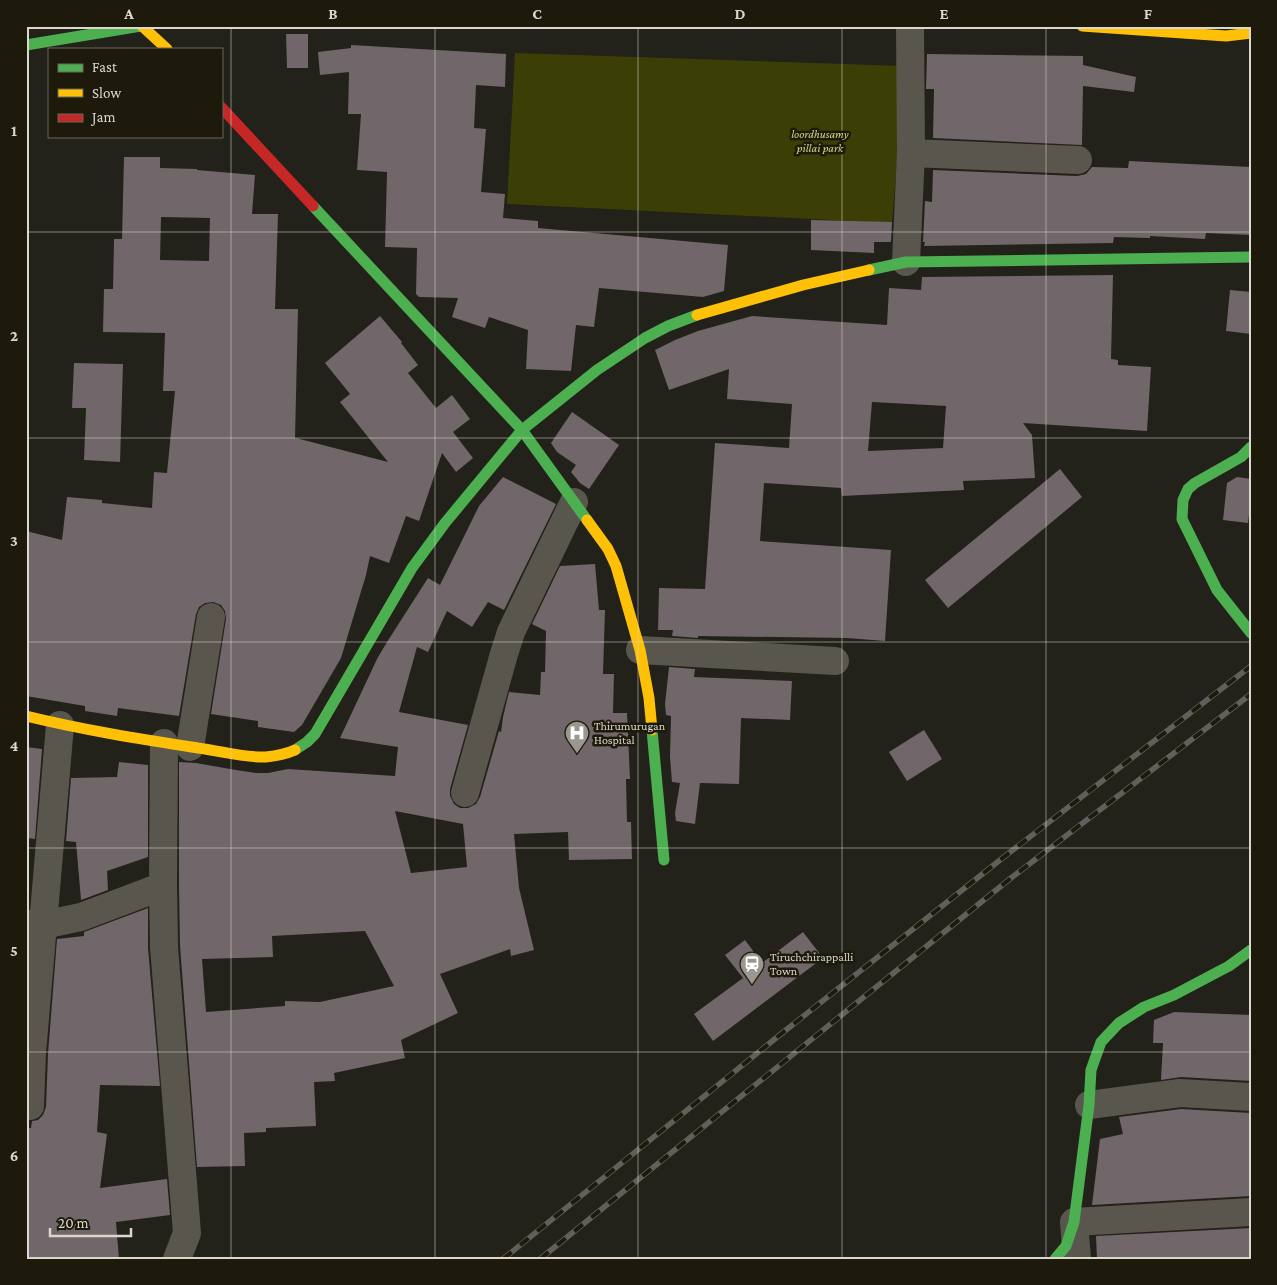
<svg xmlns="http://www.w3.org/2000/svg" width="1277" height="1285" viewBox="0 0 1277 1285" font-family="'Crimson Pro',serif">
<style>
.green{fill:#3b3f06}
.building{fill:#716669;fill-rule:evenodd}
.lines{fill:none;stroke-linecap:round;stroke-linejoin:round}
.street{stroke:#59564e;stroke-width:28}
.fast{stroke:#4caf50;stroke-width:11}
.slow{stroke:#ffc107;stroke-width:11}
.jam{stroke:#c62828;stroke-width:11}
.rail-casing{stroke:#615f59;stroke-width:5.5}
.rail{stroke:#1d1a0c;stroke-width:4;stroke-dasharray:11;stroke-linecap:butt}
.grid{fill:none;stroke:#d9d7ce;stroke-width:1;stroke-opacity:0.55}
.labels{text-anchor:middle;stroke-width:5;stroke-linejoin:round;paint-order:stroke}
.park-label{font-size:12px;font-style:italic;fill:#ccd77e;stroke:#1d1a0c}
.poi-label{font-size:12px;fill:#d9d7ce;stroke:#1d1a0c;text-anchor:start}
.neatline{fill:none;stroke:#d9d7ce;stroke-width:2}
.grid-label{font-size:16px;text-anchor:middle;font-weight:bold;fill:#d9d7ce}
</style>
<rect width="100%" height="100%" fill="#22211a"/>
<!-- green -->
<path class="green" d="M 515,53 L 904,66 L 904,78 L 892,223 L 507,204 Z"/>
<!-- building -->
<g class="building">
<path d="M 286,34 L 308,34 L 308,68 L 287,68 Z"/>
<path d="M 351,45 L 506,54 L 505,87 L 476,85 L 474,128 L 486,129 L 481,192 L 505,194 L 503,218 L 538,221 L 538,228 L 728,245 L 724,291 L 703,297 L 599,288 L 594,327 L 576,325 L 571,371 L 526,369 L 528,330 L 489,317 L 485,328 L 452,317 L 458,298 L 419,297 L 416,294 L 417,248 L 385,247 L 387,172 L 357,170 L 361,114 L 348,114 L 349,72 L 320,75 L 318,52 L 351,48 Z"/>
<path d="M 927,54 L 1083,56 L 1083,65 L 1136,77 L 1134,92 L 1083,86 L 1082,145 L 933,138 L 934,89 L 926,89 Z"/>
<path d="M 124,157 L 160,157 L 160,168 L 197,169 L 197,170 L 255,175 L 252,214 L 278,214 L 275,309 L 298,309 L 295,439 L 296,438 L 388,462 L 340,402 L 350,394 L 325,363 L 380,316 L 402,342 L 401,343 L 418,365 L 408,373 L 436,408 L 452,395 L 470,419 L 453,432 L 473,458 L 456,472 L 442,453 L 419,521 L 406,516 L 389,563 L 370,556 L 366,575 L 341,658 L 302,725 L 294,732 L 258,727 L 258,721 L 211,714 L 226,619 L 225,611 L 221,605 L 213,602 L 205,603 L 199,607 L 196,614 L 179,716 L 118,708 L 117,716 L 85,711 L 85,706 L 26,696 L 26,531 L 62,540 L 67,497 L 102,500 L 102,503 L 152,508 L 154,472 L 167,473 L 175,391 L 163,391 L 165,333 L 103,332 L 104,289 L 113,289 L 114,239 L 122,239 ZM 161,217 L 210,218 L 209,261 L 160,260 Z"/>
<path d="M 1129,161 L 1251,167 L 1251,235 L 1206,233 L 1205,239 L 1150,236 L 1150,238 L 1114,237 L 1113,243 L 924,246 L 925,242 L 923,242 L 925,201 L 932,202 L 933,170 L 1077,176 L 1086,174 L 1092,167 L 1128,168 Z"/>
<path d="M 811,220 L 892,222 L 891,242 L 874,242 L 874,253 L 811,250 Z"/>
<path d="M 1113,275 L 1111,359 L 1118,360 L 1118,365 L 1151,367 L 1147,431 L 1023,423 L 1032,435 L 1035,478 L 963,481 L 964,490 L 842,496 L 841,488 L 764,483 L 760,541 L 891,550 L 885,641 L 847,638 L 698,636 L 698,638 L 672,636 L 673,630 L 658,630 L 659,588 L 705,589 L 715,443 L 789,448 L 792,404 L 727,399 L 729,369 L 669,390 L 655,350 L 675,340 L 698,331 L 752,316 L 887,325 L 889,288 L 921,290 L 922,277 ZM 872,402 L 946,406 L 943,448 L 868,451 Z"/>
<path d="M 1230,290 L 1251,292 L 1251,334 L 1226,331 Z"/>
<path d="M 74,363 L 123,364 L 120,462 L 84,460 L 86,408 L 72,408 Z"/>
<path d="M 572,412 L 619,445 L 589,489 L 580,483 L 571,472 L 576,465 L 557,452 L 551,443 Z"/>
<path d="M 1060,469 L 1082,497 L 948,608 L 925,580 Z"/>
<path d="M 503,477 L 556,504 L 504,610 L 488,602 L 472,627 L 447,611 L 428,652 L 417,647 L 399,712 L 468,725 L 450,789 L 450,796 L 454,804 L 460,808 L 468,808 L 476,804 L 480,797 L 499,731 L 501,732 L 503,717 L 509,692 L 540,695 L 541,672 L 545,672 L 546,631 L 532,624 L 560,566 L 595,564 L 599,610 L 605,610 L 603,674 L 614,674 L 613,713 L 627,713 L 630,779 L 626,779 L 627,822 L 631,822 L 632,859 L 569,860 L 568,832 L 514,834 L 519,888 L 534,950 L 511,956 L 510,949 L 440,974 L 458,1013 L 401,1040 L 405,1058 L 334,1073 L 335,1081 L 314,1082 L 316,1126 L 266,1128 L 266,1132 L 244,1133 L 245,1166 L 197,1167 L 180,946 L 179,886 L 179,762 L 196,763 L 236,770 L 256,773 L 268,773 L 288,769 L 395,776 L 398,747 L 340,738 L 377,659 L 387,642 L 428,578 L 440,585 L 479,506 ZM 395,811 L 463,824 L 467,867 L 411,873 ZM 365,931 L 394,986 L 320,1002 L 285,1001 L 285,1006 L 206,1012 L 202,959 L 273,957 L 272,936 Z"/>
<path d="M 1237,477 L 1251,479 L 1251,497 L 1248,523 L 1223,520 L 1227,483 Z"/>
<path d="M 669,667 L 695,669 L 694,677 L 792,681 L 790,720 L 741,718 L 739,784 L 700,783 L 695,824 L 676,821 L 675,813 L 680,783 L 672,782 L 670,757 L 671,716 L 666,715 L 665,704 Z"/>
<path d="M 924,730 L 942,759 L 907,781 L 889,752 Z"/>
<path d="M 26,747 L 42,749 L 35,839 L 27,838 L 29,804 L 26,804 Z"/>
<path d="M 119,762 L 148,765 L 148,857 L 107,871 L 108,890 L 81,900 L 76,842 L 66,841 L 71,778 L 117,777 Z"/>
<path d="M 148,908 L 148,948 L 160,1086 L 100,1085 L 97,1132 L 107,1134 L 100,1188 L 167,1179 L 170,1215 L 116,1222 L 119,1259 L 26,1259 L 26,1128 L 31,1128 L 32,1121 L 38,1120 L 43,1115 L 46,1107 L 48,1054 L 57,939 L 84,936 L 84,932 Z"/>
<path d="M 803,932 L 823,958 L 713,1041 L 694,1014 L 743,978 L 725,955 L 745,940 L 762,963 Z"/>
<path d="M 1174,1012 L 1251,1015 L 1251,1081 L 1181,1077 L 1161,1080 L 1163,1043 L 1153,1043 L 1154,1020 Z"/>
<path d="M 1181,1109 L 1251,1113 L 1251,1196 L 1092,1205 L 1100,1139 L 1123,1134 L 1119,1117 Z"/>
<path d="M 1251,1228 L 1251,1259 L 1097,1259 L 1096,1236 Z"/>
</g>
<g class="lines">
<!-- street -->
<g class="street">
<path d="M 911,153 L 1078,160"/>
<path d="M 906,262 L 911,153 L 910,26"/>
<path d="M 640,650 L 835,661"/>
<path d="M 190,747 L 211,617"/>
<path d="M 465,793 L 504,654 L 511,632 L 574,502"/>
<path d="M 163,886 L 164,743"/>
<path d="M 26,924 L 43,925 L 81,917 L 163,886 L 164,947 L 187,1233 L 177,1259"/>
<path d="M 1089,1105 L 1180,1093 L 1251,1097"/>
<path d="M 30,1106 L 32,1053 L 60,725"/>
<path d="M 1077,1259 L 1074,1222 L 1251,1212"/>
</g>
<!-- fast -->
<g class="fast">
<path d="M 26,45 L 141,26"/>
<path d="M 313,206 L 522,430 L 587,520"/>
<path d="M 869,270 L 906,262 L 1251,257"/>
<path d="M 1251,447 L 1241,457 L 1195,483 L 1188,489 L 1183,500 L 1182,519 L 1217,590 L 1251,633"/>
<path d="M 652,730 L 664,860"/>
<path d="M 295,750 L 307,742 L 315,734 L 412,568 L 445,523 L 522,430 L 597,370 L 645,338 L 668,326 L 697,315"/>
<path d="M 1055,1259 L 1066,1246 L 1074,1222 L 1089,1105 L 1091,1070 L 1101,1042 L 1119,1023 L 1144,1007 L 1174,995 L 1229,966 L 1251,950"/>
</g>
<!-- slow -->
<g class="slow">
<path d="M 142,26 L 167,49"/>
<path d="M 1082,26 L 1226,36 L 1251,33"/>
<path d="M 697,315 L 803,285 L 869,270"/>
<path d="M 587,520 L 608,549 L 616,566 L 640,650 L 649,698 L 652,730"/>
<path d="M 26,716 C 83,730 140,739 198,748 C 221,751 243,758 266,757 C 276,756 286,754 295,750"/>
</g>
<!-- jam -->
<path class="jam" d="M 221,107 L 313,206"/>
<defs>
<g id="rail">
<path d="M 503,1259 L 781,1034 L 1000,860 L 1251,666"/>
<path d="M 540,1259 L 1011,878 L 1251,694"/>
</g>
</defs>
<!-- rail casing -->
<use href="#rail" class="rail-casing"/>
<!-- rail -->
<use href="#rail" class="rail"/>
</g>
<!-- grid -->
<path class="grid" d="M 231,26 L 231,1259M 435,26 L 435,1259M 638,26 L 638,1259M 842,26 L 842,1259M 1046,26 L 1046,1259M 26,232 L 1251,232M 26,438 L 1251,438M 26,642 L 1251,642M 26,848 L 1251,848M 26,1052 L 1251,1052"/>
<!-- icons -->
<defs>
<symbol id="hospital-pin" viewBox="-11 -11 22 30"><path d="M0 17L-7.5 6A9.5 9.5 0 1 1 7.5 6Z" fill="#99978f" stroke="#1d1a0c"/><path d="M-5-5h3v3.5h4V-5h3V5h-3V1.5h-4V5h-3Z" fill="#fff"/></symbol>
<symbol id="station-pin" viewBox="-11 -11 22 30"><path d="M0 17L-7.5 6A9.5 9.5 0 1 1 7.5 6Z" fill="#99978f" stroke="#1d1a0c"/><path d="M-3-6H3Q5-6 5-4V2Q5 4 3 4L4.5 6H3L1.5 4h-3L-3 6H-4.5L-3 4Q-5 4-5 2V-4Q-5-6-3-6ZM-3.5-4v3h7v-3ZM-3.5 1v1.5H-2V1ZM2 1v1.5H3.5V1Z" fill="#fff"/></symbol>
</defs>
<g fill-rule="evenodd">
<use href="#hospital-pin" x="563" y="719" width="28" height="38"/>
<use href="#station-pin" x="738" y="950" width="28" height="38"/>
</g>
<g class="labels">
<!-- park labels -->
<g class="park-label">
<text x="820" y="138">loordhusamy<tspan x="820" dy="14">pillai park</tspan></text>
</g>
<!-- poi labels -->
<g class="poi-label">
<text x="594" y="730">Thirumurugan<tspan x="594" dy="14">Hospital</tspan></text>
<text x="770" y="961">Tiruchchirappalli<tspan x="770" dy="14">Town</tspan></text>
</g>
</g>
<!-- border -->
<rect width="1277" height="1285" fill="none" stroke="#1d1a0c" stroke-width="55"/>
<!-- legend -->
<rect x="48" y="48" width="175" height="90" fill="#1d1a0c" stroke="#68665a"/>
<rect x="58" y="64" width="25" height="8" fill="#4caf50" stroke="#68665a"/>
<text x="92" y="72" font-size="15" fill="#d9d7ce">Fast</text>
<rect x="58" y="89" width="25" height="8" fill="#ffc107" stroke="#68665a"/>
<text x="92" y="98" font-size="15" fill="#d9d7ce">Slow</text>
<rect x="58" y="114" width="25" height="8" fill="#c62828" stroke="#68665a"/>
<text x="92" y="122" font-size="15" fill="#d9d7ce">Jam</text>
<!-- scale -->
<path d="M50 1228v8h81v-8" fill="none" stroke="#d9d7ce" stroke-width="2.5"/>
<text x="58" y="1228" font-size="15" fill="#d9d7ce" stroke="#1d1a0c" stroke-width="4" paint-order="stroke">20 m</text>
<rect x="28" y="28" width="1222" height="1230" class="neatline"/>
<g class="grid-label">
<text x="129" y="19">A</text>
<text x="333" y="19">B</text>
<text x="537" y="19">C</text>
<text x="740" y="19">D</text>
<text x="944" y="19">E</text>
<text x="1148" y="19">F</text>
<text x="14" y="136">1</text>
<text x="14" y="341">2</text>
<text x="14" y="546">3</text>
<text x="14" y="751">4</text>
<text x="14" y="956">5</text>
<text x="14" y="1161">6</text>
</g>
</svg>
